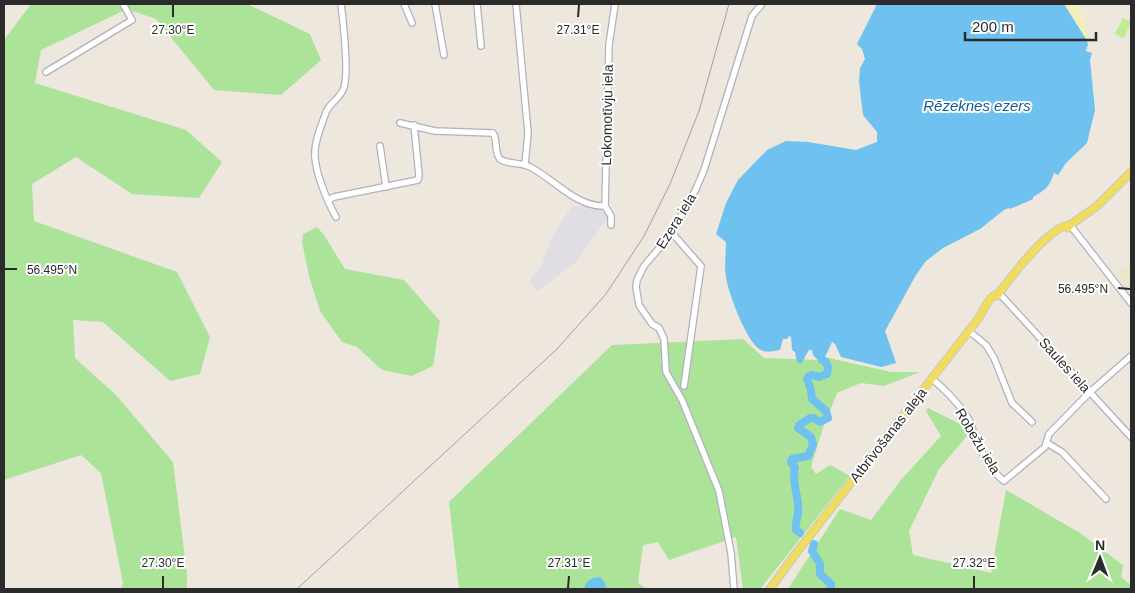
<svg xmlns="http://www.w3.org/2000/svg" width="1135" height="593" viewBox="0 0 1135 593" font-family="Helvetica,sans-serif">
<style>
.industrial{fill:#e0dde5}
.education{fill:#eee6cc}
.green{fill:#abe399}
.sand{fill:#f2efbf}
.pitch{fill:#beeb94}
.water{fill:#6fc1ef}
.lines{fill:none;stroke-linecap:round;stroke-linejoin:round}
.river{stroke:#6fc1ef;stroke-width:8}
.minor-casing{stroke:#b1b1be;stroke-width:8}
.major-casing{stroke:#c8c8c8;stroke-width:9}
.minor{stroke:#fff;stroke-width:5.5}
.major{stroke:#f1dd5d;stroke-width:7}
.rail{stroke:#9fa0b5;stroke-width:1}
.ticks{fill:none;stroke:#2b2b2b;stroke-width:2}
.labels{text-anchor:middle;stroke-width:4;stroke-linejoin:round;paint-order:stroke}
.street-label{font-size:14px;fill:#2b2b2b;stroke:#fff}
.water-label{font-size:15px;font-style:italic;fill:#0d5d9c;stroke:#fff}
.ticks-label{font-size:12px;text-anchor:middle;fill:#2b2b2b;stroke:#fff;stroke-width:4;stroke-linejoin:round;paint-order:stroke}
</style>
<rect width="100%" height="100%" fill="#ede7dd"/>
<!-- industrial -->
<path class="industrial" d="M 572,206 L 584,206 L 612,211 L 577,261 L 538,291 L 529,281 L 542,265 L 551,238 Z"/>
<!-- education -->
<path class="education" d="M 1131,261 L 1131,293 L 1116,273 Z"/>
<!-- green -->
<g class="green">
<path d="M 31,4 L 247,4 L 310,34 L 321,60 L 281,95 L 214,90 L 156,19 L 127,9 L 41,50 L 35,83 L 186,130 L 222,162 L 199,198 L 132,194 L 76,157 L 32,184 L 34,221 L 177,272 L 210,337 L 200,374 L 170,381 L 103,322 L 73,320 L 75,358 L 116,395 L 173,462 L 187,575 L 187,589 L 121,589 L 123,583 L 101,473 L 81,455 L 4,480 L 4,40 Z"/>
<path d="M 317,227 L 324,235 L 345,269 L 404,280 L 440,321 L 433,366 L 412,376 L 382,370 L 357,347 L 342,342 L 320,311 L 309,276 L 302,242 L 303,234 Z"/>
<path d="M 743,339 L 764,358 L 822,360 L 825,357 L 891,372 L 920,372 L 884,386 L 861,383 L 837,393 L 823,428 L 811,467 L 816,474 L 830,465 L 850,476 L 760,589 L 743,589 L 736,537 L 669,560 L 658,542 L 643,545 L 638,583 L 647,589 L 459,589 L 449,502 L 612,345 Z"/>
<path d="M 928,408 L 972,430 L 939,469 L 909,531 L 913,555 L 991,573 L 1006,490 L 1080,533 L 1123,565 L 1121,577 L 1131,585 L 1131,589 L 788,589 L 840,509 L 871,520 L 901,480 L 941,436 L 926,411 Z"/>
</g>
<!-- sand -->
<path class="sand" d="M 1064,4 L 1076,4 C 1086,14 1088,31 1088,44 Z"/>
<!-- pitch -->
<path class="pitch" d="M 1123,18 L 1131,22 L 1124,38 L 1115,34 Z"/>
<!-- water -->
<g class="water">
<path d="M 877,4 L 1064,4 L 1086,39 L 1088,44 L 1086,51 L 1092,53 L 1090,60 L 1095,110 L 1087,143 L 1066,163 L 1058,175 L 1054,173 C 1049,188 1045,190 1033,197 L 1033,199 L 1010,209 L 1009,208 L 1004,210 L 980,229 L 943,248 L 926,261 L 916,275 L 885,331 L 896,363 L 881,367 L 841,357 L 835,344 L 832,342 L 825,357 L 822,360 L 818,360 L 813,355 L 812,350 L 809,350 L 801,364 L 797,362 L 795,352 L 792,350 L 791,337 L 789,336 L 787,339 L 783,339 L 780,350 C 773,351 767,353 761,350 C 747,344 728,292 726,277 C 724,266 726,254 726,242 L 716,234 L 726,203 L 738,180 L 767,150 L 786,141 L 808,142 L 856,150 L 877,142 L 877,132 L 863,115 L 859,81 L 860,68 L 865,59 L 862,49 L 857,44 Z"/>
<path d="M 600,577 L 604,581 L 607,589 L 584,589 C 586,580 591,578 600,577 Z"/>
</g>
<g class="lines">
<!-- river -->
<g class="river">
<path d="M 800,533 L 796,530 C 795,523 797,520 798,513 C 800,498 791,483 795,468 L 791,462 L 792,459 L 808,456 L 813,445 L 811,437 L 798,428 L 799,425 L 810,418 L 814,418 L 820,422 L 828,418 L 826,411 L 812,399 L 811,390 L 807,379 L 809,376 L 813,375 L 819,377 L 827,374 L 828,367 L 825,361 L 822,360"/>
<path d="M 814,544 L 812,551 L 820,564 L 820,574 L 831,584 L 831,589"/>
</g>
<defs>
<g id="minor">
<path d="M 404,4 L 412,23"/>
<path d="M 435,4 L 444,55"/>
<path d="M 477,4 L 481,46"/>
<path d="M 516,4 L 528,133 L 525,165"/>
<path d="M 46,72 L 132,20 L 123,4"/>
<path d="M 400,123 L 435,131 L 493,133 C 498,140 494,153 500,159 C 508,165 522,162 530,167 C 554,179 576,207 605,206"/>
<path d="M 380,146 L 386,187"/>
<path d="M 328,200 L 334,197 L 418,180 L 419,175 L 414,125"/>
<path d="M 336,217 C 327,201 313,168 315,150 C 316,137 322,124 326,112 C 330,103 339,99 343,90 C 350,76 343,21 341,4"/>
<path d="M 611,225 L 611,216 L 605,206 L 609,45 L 615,4"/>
<path d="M 1070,225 L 1131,303"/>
<path d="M 672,233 L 701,266 L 684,386"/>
<path d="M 999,293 L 1131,437"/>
<path d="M 969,331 L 986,345 L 994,358 L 1012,403 L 1032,422"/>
<path d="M 932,379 C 945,389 964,409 971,424 C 972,427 973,431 974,435 C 980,450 991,471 1004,481 L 1045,447 L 1049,434 L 1090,392 L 1131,356"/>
<path d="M 1047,443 L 1062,452 L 1106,499"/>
<path d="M 734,589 L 731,553 L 719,491 L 682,400 L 666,372 L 664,339 L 659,328 L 652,324 L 639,305 L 636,287 L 637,280 L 644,266 L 672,233 L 696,189 L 704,170 L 752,16 L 762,4"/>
</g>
<g id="major">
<path d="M 1068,228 L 1070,225 L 1097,206 L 1131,172"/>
<path d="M 998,296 L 999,293 C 1012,276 1049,226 1070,225"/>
<path d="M 770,589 L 794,556 L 978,319 C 984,311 988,296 999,293"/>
</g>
</defs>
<!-- minor casing -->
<use href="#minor" class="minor-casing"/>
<!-- major casing -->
<use href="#major" class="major-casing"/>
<!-- minor -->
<use href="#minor" class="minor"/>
<!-- major -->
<use href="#major" class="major"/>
<!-- rail -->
<path class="rail" d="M 297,589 L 557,349 L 606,294 L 644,236 L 670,184 L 699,111 L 729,4"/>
</g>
<!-- ticks -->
<path class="ticks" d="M 173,17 L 173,5M 578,17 L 579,5M 5,269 L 17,269M 1118,288 L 1130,289M 163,588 L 163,576M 568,588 L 569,576M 974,588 L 974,576"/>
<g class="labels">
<!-- street labels -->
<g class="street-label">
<text transform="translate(607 115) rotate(-89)" y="5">Lokomotīvju iela</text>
<text transform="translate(676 221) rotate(-58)" y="5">Ezera iela</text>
<text transform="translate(1065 365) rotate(48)" y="5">Saules iela</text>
<text transform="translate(888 435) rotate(-52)" y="5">Atbrīvošanas aleja</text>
<text transform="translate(978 441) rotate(59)" y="5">Robežu iela</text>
</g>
<!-- water labels -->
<g class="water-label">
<text x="977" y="111">Rēzeknes ezers</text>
</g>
</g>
<g class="ticks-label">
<text x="173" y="34">27.30°E</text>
<text x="578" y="34">27.31°E</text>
<text x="52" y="274">56.495°N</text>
<text x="1083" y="293">56.495°N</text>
<text x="163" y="567">27.30°E</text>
<text x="569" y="567">27.31°E</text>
<text x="974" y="567">27.32°E</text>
</g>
<!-- border -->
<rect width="1135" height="593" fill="none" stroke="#2b2b2b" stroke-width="10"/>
<!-- north arrow -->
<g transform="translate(1100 558) rotate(1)" stroke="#ffffff" stroke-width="4" paint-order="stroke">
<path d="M0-4L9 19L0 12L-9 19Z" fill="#2b2b2b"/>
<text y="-8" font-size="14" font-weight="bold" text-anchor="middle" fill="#2b2b2b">N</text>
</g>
<!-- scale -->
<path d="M965 32v8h131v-8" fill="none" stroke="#2b2b2b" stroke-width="2.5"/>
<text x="972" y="32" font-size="15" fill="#2b2b2b" stroke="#ffffff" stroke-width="4" paint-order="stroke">200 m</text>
</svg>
